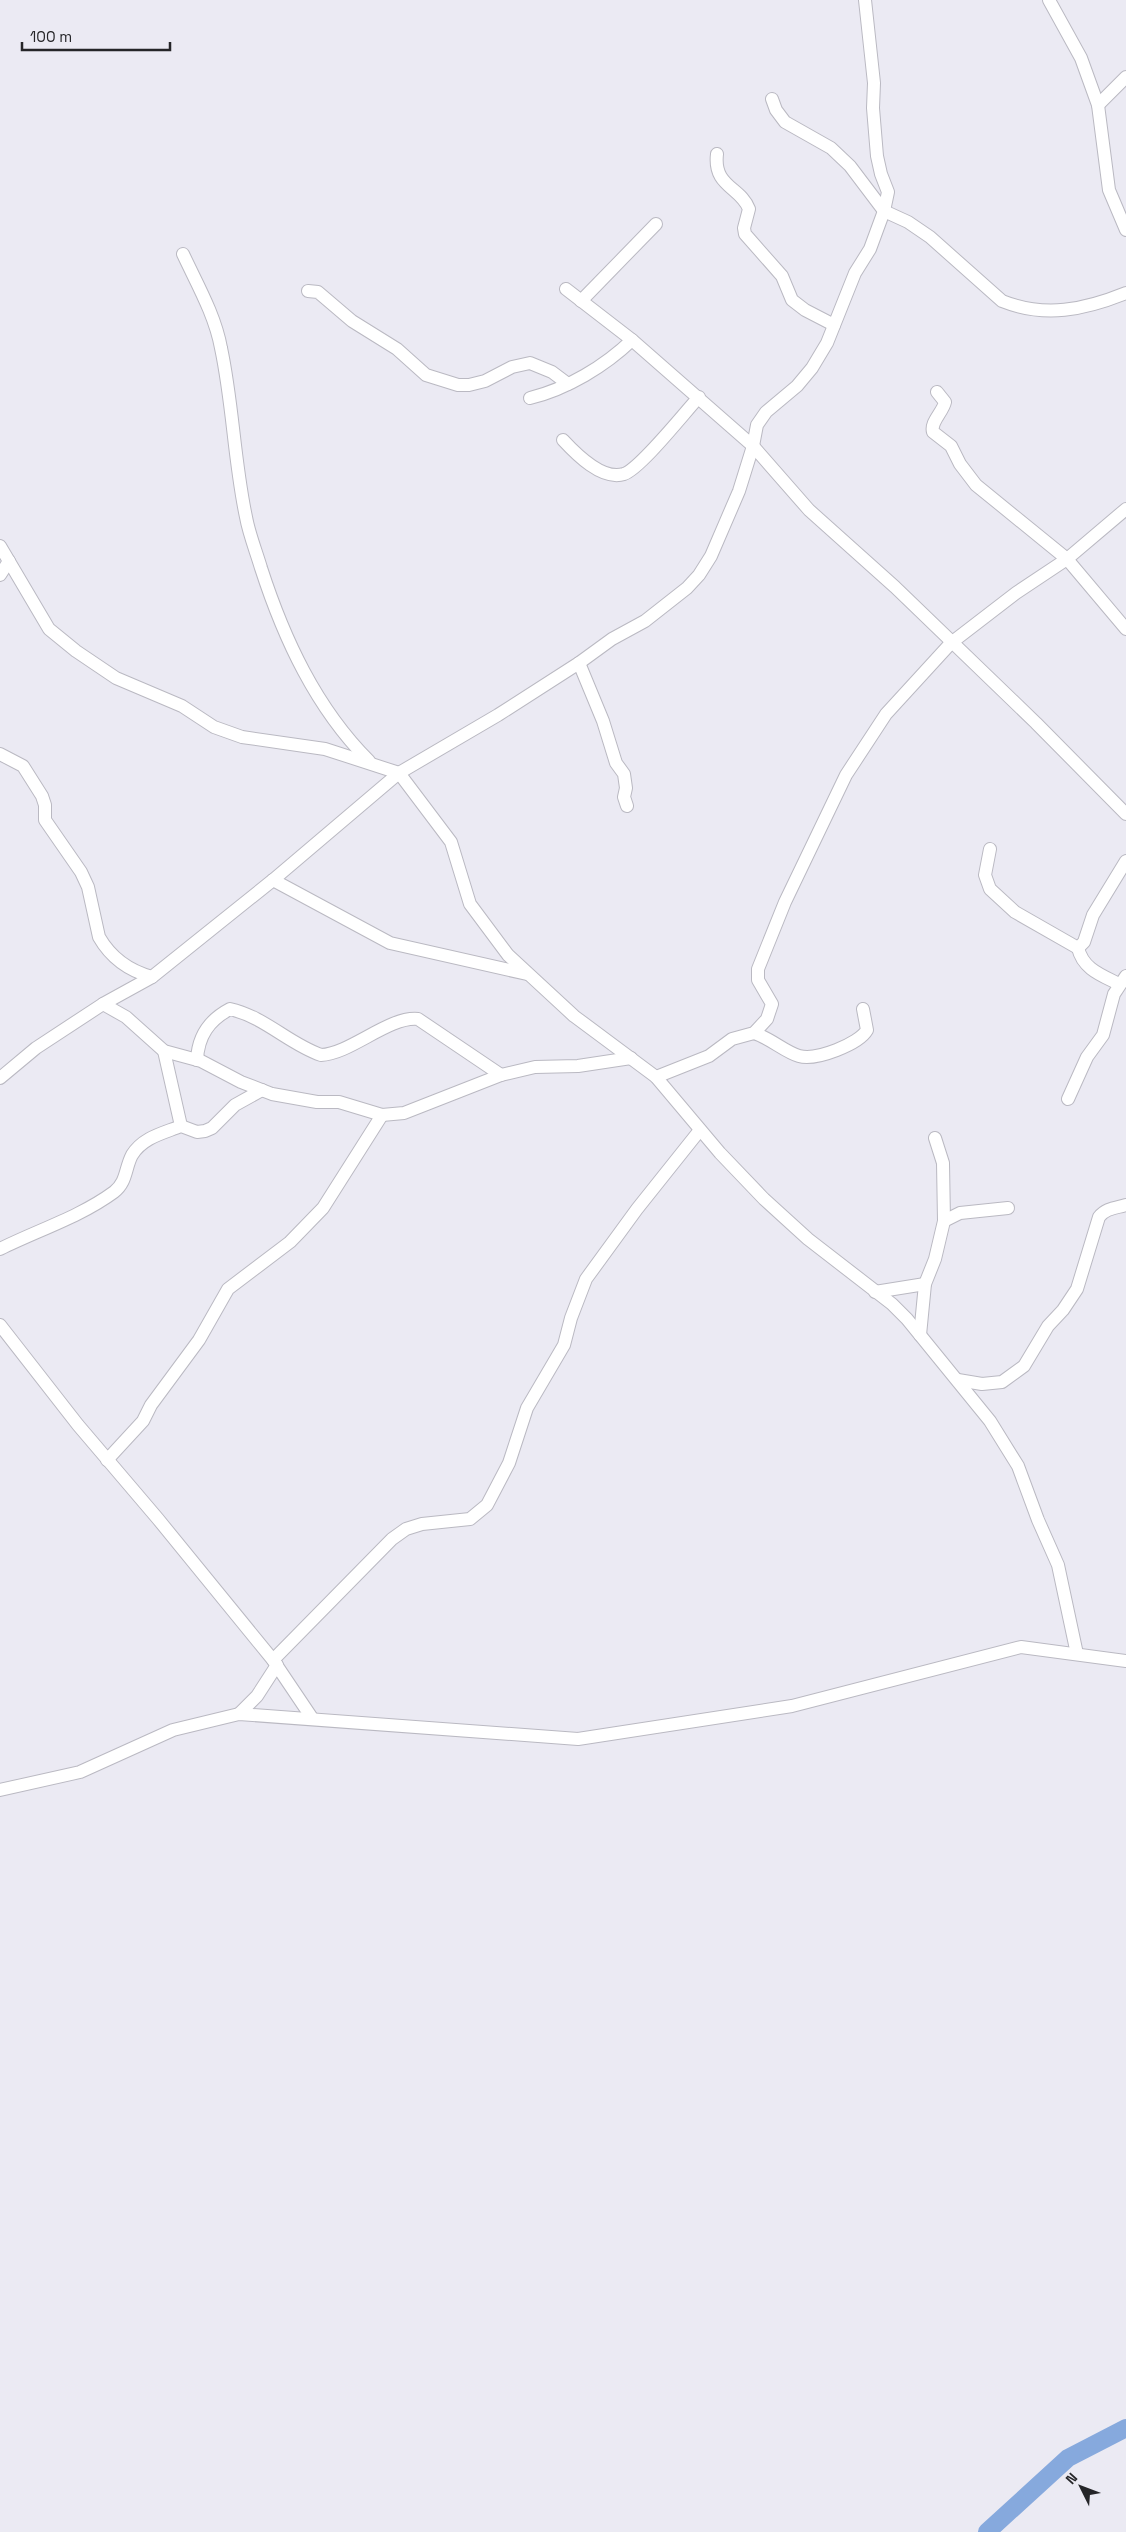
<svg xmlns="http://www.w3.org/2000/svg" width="1126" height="2532" viewBox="0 0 1126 2532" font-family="'Space Grotesk',sans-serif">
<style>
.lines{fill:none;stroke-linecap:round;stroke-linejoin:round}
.river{stroke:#86a9dd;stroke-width:18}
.minor-casing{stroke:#bab9c2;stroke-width:14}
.minor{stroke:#fff;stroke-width:12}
</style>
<rect width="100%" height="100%" fill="#ebeaf3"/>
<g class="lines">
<!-- river -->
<path class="river" d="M 987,2532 L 1068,2458 L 1126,2428"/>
<defs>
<g id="minor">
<path d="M 1049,0 L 1081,58 L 1098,105 L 1109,190 L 1126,230"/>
<path d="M 772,99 L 776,110 L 785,122 L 831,148 L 850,166 L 884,211 L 908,222 L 930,237 L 1002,301 C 1045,318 1084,310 1126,293"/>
<path d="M 1098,105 L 1126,77"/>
<path d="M 717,154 C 713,187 741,187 749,209 L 744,228 L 745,234 L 782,276 L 792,300 L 805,310 L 834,325"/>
<path d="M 183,254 C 197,284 215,315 221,348 C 233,404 234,461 246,517 C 249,534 256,551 261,568 C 284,639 316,708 369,761"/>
<path d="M 566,289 L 632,340 L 753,446 L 809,510 L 895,587 L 1036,723 L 1126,814"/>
<path d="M 308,291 L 318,292 L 352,321 L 397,349 L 426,375 L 458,385 L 469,385 L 485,381 L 512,367 L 530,363 L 552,372 L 568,384"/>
<path d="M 581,301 L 656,224"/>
<path d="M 937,392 L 945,402 C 943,412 930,422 933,432 L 951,446 L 960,464 L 976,485 L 1067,559 L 1126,629"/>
<path d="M 530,398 C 567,389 605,366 632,340"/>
<path d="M 563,440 C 576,454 602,481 624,474 C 641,468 684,413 699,397"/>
<path d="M 0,546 L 49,629 L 76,651 L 116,678 L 182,706 L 214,727 L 242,737 L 325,749 L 399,773 L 451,842 L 470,904 L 508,955 L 574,1016 L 656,1077 L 720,1153 L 764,1199 L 808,1239 L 892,1304 L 907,1319 L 990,1421 L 1018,1466 L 1038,1520 L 1058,1565 L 1077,1654"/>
<path d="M 0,575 L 9,561"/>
<path d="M 579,663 L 603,721 L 616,763 L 624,774 L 626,788 L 624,797 L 627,806"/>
<path d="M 0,754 L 23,766 L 42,796 L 45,805 L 45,820 L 81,872 L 88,887 L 99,937 C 111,958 130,971 152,977"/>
<path d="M 990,849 L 985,875 L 990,889 L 1015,912 L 1078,948 L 1084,942 L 1093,915 L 1126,861"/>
<path d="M 273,880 L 390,943 L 527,974"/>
<path d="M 1078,948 C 1083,969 1101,975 1119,984"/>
<path d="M 103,1004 L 126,1017 L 164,1051 L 201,1061 L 241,1082 L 272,1094 L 317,1102 L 339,1102 L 382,1115 L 404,1113 L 501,1075 L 535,1067 L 578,1066 L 631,1058"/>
<path d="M 754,1033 C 770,1038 785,1052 799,1056 C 816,1061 859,1044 867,1030 L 863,1009"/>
<path d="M 164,1051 L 181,1126"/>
<path d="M 197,1060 C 198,1036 209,1020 230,1009 C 265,1017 289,1044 321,1055 C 350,1054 389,1016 418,1019 L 501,1075"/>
<path d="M 656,1077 L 709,1056 L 732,1039 L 754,1033 L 767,1019 L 772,1004 L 758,980 L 758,969 L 785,902 L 846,775 L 886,714 L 951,643 L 1016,593 L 1067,559 L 1126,509"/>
<path d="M 0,1078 L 36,1048 L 103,1004 L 152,977 L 273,880 L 399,773 L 498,715 L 579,663 L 612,639 L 645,621 L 687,588 L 699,575 L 711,556 L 739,491 L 753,446 L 757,425 L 766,412 L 797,386 L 812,368 L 827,343 L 855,273 L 870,249 L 884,211 L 888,192 L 881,174 L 877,156 L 873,108 L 874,83 L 865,0"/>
<path d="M 1068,1099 L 1087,1057 L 1103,1035 L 1114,994 L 1126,976"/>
<path d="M 944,1221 L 960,1213 L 1008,1208"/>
<path d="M 0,1249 C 38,1230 80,1217 114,1192 C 127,1182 125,1168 132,1155 C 143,1137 164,1133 181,1126 L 197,1132 L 205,1131 L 212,1128 L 235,1105 L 262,1090"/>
<path d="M 875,1292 L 925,1284"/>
<path d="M 0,1325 L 78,1425 L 158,1519 L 273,1660 L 312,1718"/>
<path d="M 920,1335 L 925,1284 L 935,1259 L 944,1221 L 943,1163 L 935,1138"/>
<path d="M 958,1380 L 982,1384 L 1002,1382 L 1024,1366 L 1048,1326 L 1063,1310 L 1077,1289 L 1099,1217 C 1106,1208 1116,1208 1126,1205"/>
<path d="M 107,1460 L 143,1421 L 151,1405 L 199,1340 L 228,1289 L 290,1242 L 323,1208 L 382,1115"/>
<path d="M 273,1660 L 392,1539 L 406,1529 L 422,1524 L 470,1519 L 487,1505 L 509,1463 L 527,1408 L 564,1345 L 571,1318 L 586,1279 L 637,1209 L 700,1130"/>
<path d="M 239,1714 L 257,1696 L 277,1665"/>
<path d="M 0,1790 L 80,1772 L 173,1730 L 239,1714 L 578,1739 L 792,1706 L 1021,1647 L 1126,1661"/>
</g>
</defs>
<!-- minor casing -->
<use href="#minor" class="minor-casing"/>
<!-- minor -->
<use href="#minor" class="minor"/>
</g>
<!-- north arrow -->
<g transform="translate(1081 2487) rotate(312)" stroke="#ebeaf3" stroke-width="4" paint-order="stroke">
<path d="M0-4L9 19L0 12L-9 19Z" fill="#252528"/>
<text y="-8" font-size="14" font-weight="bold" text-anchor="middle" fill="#252528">N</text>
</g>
<!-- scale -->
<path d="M22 42v8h148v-8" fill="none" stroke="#252528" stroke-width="2.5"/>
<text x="30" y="42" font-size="15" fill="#252528" stroke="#ebeaf3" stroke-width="4" paint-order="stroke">100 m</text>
</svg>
